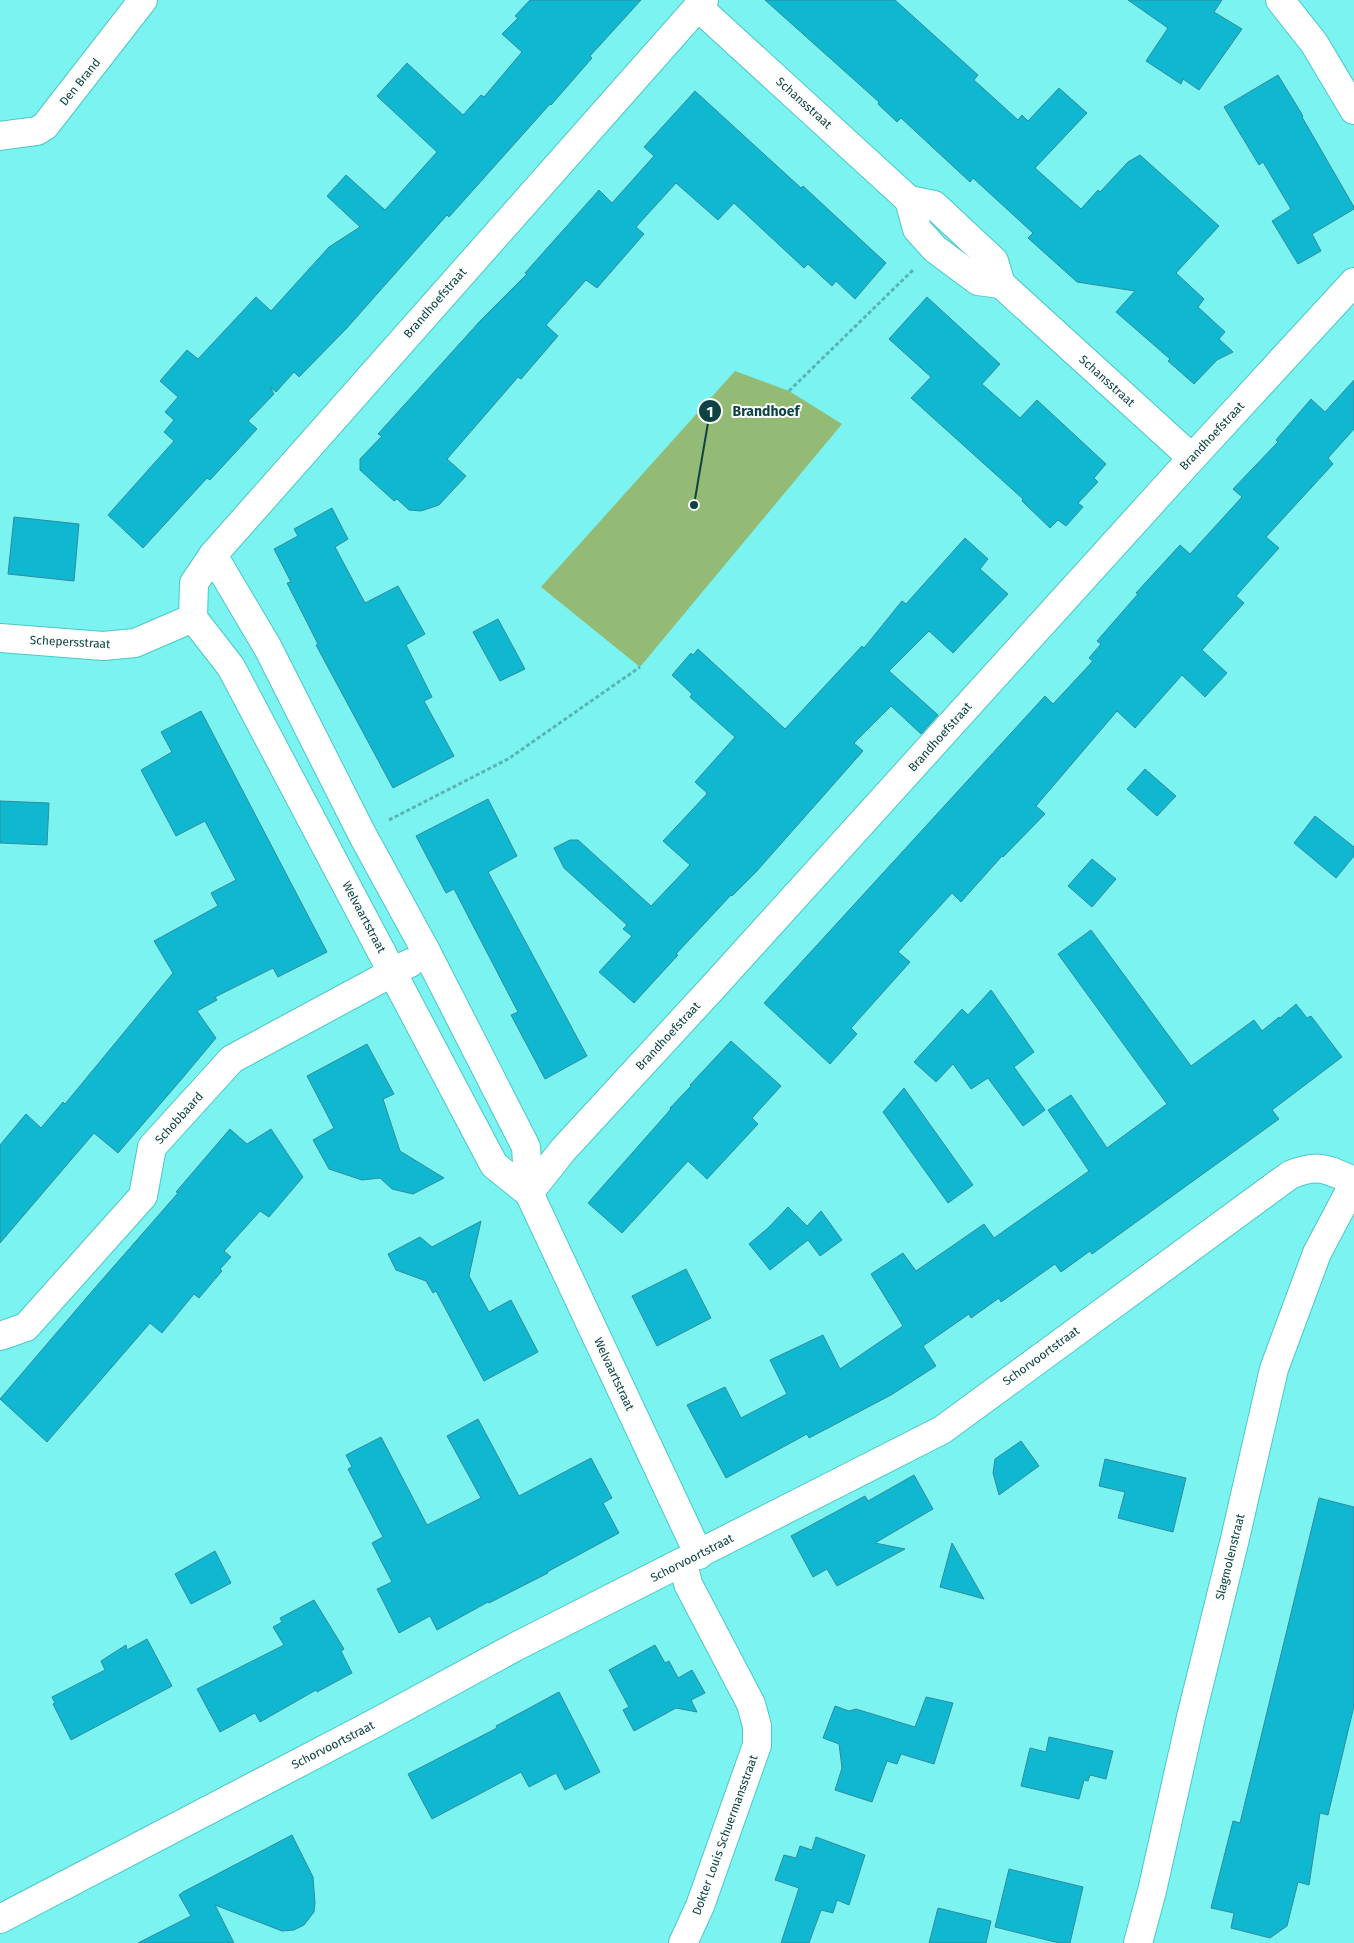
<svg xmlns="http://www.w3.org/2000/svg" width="1354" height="1943" viewBox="0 0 1354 1943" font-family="'Fira Sans',sans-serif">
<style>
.green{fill:#93bb76}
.building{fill:#0fb7d0;stroke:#318c9d}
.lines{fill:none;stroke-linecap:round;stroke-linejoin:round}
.minor-casing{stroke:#4bc8c5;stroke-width:30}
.path{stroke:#55b6b4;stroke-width:3;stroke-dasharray:4 2.5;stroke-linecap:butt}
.minor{stroke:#fff;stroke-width:28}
.labels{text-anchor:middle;stroke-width:4;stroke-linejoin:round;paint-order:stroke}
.street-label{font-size:12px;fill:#0d4443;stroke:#fdfdfd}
.leader{fill:none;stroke:#0d4443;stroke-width:2}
.callout-dot{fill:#0d4443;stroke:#fdfdfd;stroke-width:2}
.mark-label{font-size:15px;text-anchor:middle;font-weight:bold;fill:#fff}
.callout-label{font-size:14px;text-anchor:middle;font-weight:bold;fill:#0d4443;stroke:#fdfdfd;stroke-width:4;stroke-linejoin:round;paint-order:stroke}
</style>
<rect width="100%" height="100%" fill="#7bf3f0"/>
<!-- green -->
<path class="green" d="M 735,371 L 789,391 L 842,424 L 640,667 L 541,587 Z"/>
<!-- building -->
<g class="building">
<path d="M 530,0 L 641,0 L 590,56 L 592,58 L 551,105 L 550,104 L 449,217 L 447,215 L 346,329 L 299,377 L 294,372 L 276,392 L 270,387 L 274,394 L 248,421 L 257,429 L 210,480 L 207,478 L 143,548 L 108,515 L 174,441 L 164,432 L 174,420 L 165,412 L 178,397 L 160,381 L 187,350 L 198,359 L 256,297 L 271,311 L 329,247 L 360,227 L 327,196 L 346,175 L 385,210 L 437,152 L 377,96 L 407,63 L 463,115 L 481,95 L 484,97 L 522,52 L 502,34 L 518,18 L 515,16 Z"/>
<path d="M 765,0 L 895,0 L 978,75 L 974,80 L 1018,120 L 1022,115 L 1028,121 L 1059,88 L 1087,113 L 1035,168 L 1081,209 L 1098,190 L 1100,192 L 1128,162 L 1140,155 L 1219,226 L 1176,273 L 1204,299 L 1198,307 L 1225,332 L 1219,339 L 1233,352 L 1217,360 L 1194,384 L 1168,361 L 1170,359 L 1116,312 L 1135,291 L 1077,282 L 1028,238 L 1033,233 L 973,178 L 970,182 L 901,118 L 897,122 L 878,104 L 879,102 Z"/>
<path d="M 1128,0 L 1222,0 L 1214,12 L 1242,29 L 1199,90 L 1183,79 L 1181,84 L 1146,61 L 1168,28 Z"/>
<path d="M 1278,75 L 1303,116 L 1302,117 L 1354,207 L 1354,209 L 1312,234 L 1321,251 L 1298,264 L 1272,221 L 1291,209 L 1263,162 L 1259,165 L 1224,107 Z"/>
<path d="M 695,91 L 801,188 L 803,186 L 886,263 L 855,299 L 836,281 L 832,286 L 808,264 L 804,268 L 734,203 L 718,220 L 676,183 L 636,227 L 644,234 L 597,288 L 586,280 L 546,325 L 558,336 L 521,379 L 518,377 L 447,459 L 466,476 L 439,505 L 421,511 L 409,510 L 397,499 L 394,501 L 360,470 L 360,459 L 382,436 L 378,434 L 481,320 L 527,274 L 525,273 L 599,190 L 612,203 L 654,156 L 644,147 Z"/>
<path d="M 927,297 L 1000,364 L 982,384 L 1020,418 L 1037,400 L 1106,464 L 1094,478 L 1098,482 L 1078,503 L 1083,507 L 1066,526 L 1058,520 L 1050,528 L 1022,501 L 1023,499 L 911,398 L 931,377 L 889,339 Z"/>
<path d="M 1354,380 L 1354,429 L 1328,458 L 1333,464 L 1266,537 L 1279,548 L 1236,596 L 1244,603 L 1202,650 L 1227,673 L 1205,697 L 1182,675 L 1135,728 L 1117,711 L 1036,806 L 1045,814 L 1003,857 L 1002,856 L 961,902 L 952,893 L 898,952 L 910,962 L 851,1028 L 857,1034 L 830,1064 L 764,1003 L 1045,696 L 1053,704 L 1093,661 L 1089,658 L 1101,644 L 1097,641 L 1138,594 L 1136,593 L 1180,545 L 1190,554 L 1242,497 L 1233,489 L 1278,442 L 1276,440 L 1311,399 L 1325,412 Z"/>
<path d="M 332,508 L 348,539 L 335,547 L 365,603 L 398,586 L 425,634 L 406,645 L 432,697 L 424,701 L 454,756 L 393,788 L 316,645 L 318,644 L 287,583 L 291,582 L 274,549 L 298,536 L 294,529 Z"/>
<path d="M 14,517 L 79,524 L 74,581 L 8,574 Z"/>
<path d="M 965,538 L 988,559 L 980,569 L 1008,594 L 953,653 L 929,631 L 889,671 L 938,715 L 921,734 L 891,706 L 854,743 L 863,751 L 756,872 L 732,896 L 731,895 L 676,954 L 678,955 L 634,1003 L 599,972 L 632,936 L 623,929 L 627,925 L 564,868 L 554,848 L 570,840 L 578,840 L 651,906 L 690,865 L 663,841 L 706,795 L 707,793 L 695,782 L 735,737 L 690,697 L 692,694 L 672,675 L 691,653 L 693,655 L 698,649 L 785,729 L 862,646 L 864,648 L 902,601 L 906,604 Z"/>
<path d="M 498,619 L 525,669 L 500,681 L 473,632 Z"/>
<path d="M 201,711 L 327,952 L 278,977 L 273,968 L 215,997 L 217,1000 L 197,1011 L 216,1038 L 180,1081 L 118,1153 L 94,1133 L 0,1243 L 0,1145 L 26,1114 L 41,1128 L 63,1102 L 65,1104 L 173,973 L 154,941 L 218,906 L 211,893 L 236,880 L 205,821 L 176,836 L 141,770 L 172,752 L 161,732 Z"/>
<path d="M 1145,769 L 1176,796 L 1157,816 L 1127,789 Z"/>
<path d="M 488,799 L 517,856 L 488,872 L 587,1056 L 545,1079 L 511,1015 L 518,1012 L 454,889 L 446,893 L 416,836 Z"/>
<path d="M 0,801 L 49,803 L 47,845 L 0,843 Z"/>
<path d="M 1315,816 L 1354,847 L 1354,856 L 1336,878 L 1294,843 Z"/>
<path d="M 1092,859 L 1116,879 L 1092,907 L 1068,886 Z"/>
<path d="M 1091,930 L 1191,1066 L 1254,1020 L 1262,1031 L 1279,1017 L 1280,1018 L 1296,1004 L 1307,1018 L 1311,1016 L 1342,1057 L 1272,1110 L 1279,1119 L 1092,1254 L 1090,1251 L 1061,1272 L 1055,1264 L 1001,1302 L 999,1298 L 971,1318 L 969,1314 L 923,1346 L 936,1366 L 891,1395 L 809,1438 L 807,1434 L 726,1478 L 687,1405 L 725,1387 L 741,1418 L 787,1394 L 770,1360 L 823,1335 L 840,1369 L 903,1326 L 871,1274 L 903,1253 L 916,1271 L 984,1224 L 994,1238 L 1089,1171 L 1048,1110 L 1071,1095 L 1107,1148 L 1167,1104 L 1058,954 Z"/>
<path d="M 991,990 L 1034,1052 L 1014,1067 L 1045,1110 L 1023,1126 L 988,1078 L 971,1089 L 953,1064 L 936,1082 L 914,1062 L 962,1009 L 968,1015 Z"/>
<path d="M 731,1041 L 781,1086 L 752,1118 L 758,1124 L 707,1179 L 688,1161 L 622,1233 L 588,1203 L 671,1109 L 670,1108 L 691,1086 L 690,1085 Z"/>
<path d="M 367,1044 L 394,1094 L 383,1099 L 400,1151 L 444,1178 L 413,1194 L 392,1189 L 380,1178 L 362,1180 L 329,1169 L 313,1140 L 334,1128 L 307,1076 Z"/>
<path d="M 904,1088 L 973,1185 L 948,1203 L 883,1112 Z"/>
<path d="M 230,1129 L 247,1144 L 271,1129 L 303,1177 L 269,1217 L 260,1211 L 224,1251 L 231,1257 L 220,1269 L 222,1271 L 199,1298 L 194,1294 L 162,1333 L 150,1323 L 47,1442 L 0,1399 L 94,1289 L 178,1193 L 176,1192 Z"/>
<path d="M 788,1207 L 807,1226 L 821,1211 L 842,1240 L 820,1256 L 808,1240 L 770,1270 L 749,1244 L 768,1228 Z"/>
<path d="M 481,1221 L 469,1276 L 489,1312 L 511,1300 L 538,1352 L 484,1381 L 436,1291 L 433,1293 L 426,1281 L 396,1270 L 388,1254 L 420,1237 L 432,1247 Z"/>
<path d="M 686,1269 L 711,1318 L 657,1346 L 632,1296 Z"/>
<path d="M 478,1419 L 519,1496 L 591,1458 L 612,1498 L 603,1503 L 619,1533 L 547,1572 L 548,1573 L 489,1603 L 488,1602 L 437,1630 L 430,1616 L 399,1633 L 377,1589 L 392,1582 L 372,1543 L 383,1537 L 348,1469 L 352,1467 L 346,1455 L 381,1437 L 427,1525 L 481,1498 L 447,1436 Z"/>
<path d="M 1021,1441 L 1039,1466 L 999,1495 L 993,1473 L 995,1459 Z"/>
<path d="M 1105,1459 L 1186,1478 L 1173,1532 L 1118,1518 L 1125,1492 L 1099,1486 Z"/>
<path d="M 914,1475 L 933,1509 L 875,1543 L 905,1549 L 837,1586 L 827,1569 L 813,1577 L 791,1536 L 865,1496 L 868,1501 Z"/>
<path d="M 1319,1498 L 1354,1507 L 1354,1706 L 1328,1815 L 1320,1813 L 1309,1885 L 1298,1882 L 1287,1926 L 1270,1938 L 1231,1928 L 1234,1913 L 1211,1908 L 1233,1821 L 1240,1823 Z"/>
<path d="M 952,1543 L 984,1599 L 940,1587 Z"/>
<path d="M 215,1551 L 231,1583 L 191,1604 L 175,1574 Z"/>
<path d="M 314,1600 L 344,1649 L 341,1651 L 352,1673 L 317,1692 L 316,1690 L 260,1722 L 255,1713 L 220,1732 L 197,1689 L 284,1645 L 273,1627 L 282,1622 L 280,1618 Z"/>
<path d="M 147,1639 L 172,1686 L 71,1740 L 53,1704 L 55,1703 L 52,1697 L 105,1670 L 101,1661 L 126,1645 L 127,1650 Z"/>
<path d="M 655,1645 L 665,1663 L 669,1661 L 678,1678 L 692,1670 L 705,1693 L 691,1700 L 697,1712 L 676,1708 L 634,1731 L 623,1710 L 629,1707 L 609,1670 Z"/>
<path d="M 559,1692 L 600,1772 L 565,1790 L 556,1773 L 529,1787 L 521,1772 L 432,1819 L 408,1774 L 497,1728 L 496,1726 Z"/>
<path d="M 926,1697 L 953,1703 L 934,1764 L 901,1754 L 897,1764 L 887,1761 L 872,1802 L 835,1790 L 842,1768 L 839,1744 L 823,1738 L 835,1706 L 849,1711 L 856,1709 L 915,1727 Z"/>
<path d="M 1049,1737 L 1113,1751 L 1106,1779 L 1090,1775 L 1088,1781 L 1084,1780 L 1079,1799 L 1021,1786 L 1030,1748 L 1046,1752 Z"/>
<path d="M 292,1835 L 313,1877 L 315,1903 L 314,1912 L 304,1925 L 294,1930 L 282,1931 L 215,1905 L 234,1943 L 138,1943 L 191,1916 L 179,1895 L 183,1892 Z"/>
<path d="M 816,1837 L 865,1855 L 849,1905 L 837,1900 L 833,1913 L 821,1910 L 809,1943 L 781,1943 L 799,1888 L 775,1880 L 784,1855 L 796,1858 L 800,1846 L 812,1850 Z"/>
<path d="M 1009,1869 L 1083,1887 L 1070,1943 L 1059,1943 L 995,1927 Z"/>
<path d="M 938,1908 L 991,1921 L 986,1943 L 929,1943 Z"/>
</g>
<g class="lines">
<defs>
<g id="minor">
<path d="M 1280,0 L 1314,43 L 1354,110"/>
<path d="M 698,7 L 909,200 L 934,205 L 994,261 L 1001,284 L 1192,458"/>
<path d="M 0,136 L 37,131 L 45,126 L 143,0"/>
<path d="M 909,200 L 917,229 L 935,249 L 978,281 L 1001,284"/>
<path d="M 213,555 L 268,648 L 362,834 L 427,953 L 526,1147 L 529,1193 L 699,1555"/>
<path d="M 193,618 L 194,583 L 213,555 L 704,0"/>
<path d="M 0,638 L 103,646 L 135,643 L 193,618 L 231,667 L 494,1165 L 529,1193"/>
<path d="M 529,1193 L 563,1150 L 715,985 L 1192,458 L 1354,282"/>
<path d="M 0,1336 L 26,1327 L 143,1196 L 152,1147 L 232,1059 L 410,963"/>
<path d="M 0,1919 L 377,1722 L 515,1647 L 942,1430 L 1290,1175 C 1319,1163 1326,1169 1354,1181"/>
<path d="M 683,1943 L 700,1906 L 757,1745 L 757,1726 L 751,1704 L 688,1584 L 683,1562"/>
<path d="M 1138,1943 L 1152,1891 L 1191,1717 L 1234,1543 L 1274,1369 L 1317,1253 L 1354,1183"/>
</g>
</defs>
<!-- minor casing -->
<use href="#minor" class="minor-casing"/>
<!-- path -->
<g class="path">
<path d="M 789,391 L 913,270"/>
<path d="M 389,820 L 508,759 L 640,667"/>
</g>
<!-- minor -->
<use href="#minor" class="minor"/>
</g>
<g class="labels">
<!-- street labels -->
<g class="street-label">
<text transform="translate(80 82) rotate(-51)" y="4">Den Brand</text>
<text transform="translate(804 103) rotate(42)" y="4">Schansstraat</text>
<text transform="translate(435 303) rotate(-49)" y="4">Brandhoefstraat</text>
<text transform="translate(1107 381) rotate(42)" y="4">Schansstraat</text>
<text transform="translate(1212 436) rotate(-47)" y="4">Brandhoefstraat</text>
<text transform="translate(70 642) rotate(3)" y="4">Schepersstraat</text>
<text transform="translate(940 737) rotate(-48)" y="4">Brandhoefstraat</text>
<text transform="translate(364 917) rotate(62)" y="4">Welvaartstraat</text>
<text transform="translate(668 1036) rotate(-47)" y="4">Brandhoefstraat</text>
<text transform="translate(179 1118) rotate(-48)" y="4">Schobbaard</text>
<text transform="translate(1041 1356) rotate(-36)" y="4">Schorvoortstraat</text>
<text transform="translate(614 1374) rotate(65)" y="4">Welvaartstraat</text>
<text transform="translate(1230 1557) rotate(-76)" y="4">Slagmolenstraat</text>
<text transform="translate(692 1558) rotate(-27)" y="4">Schorvoortstraat</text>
<text transform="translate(333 1745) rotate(-27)" y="4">Schorvoortstraat</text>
<text transform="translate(725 1835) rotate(-70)" y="4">Dokter Louis Schuermansstraat</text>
</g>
</g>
<!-- callouts -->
<path class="leader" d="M694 505L710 411"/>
<g class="callout-dot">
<circle cx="694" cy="505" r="5"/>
<circle cx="710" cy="411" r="12"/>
</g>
<g class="mark-label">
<text x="710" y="417">1</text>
</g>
<g class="callout-label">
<text x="766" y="416">Brandhoef</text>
</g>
</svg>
